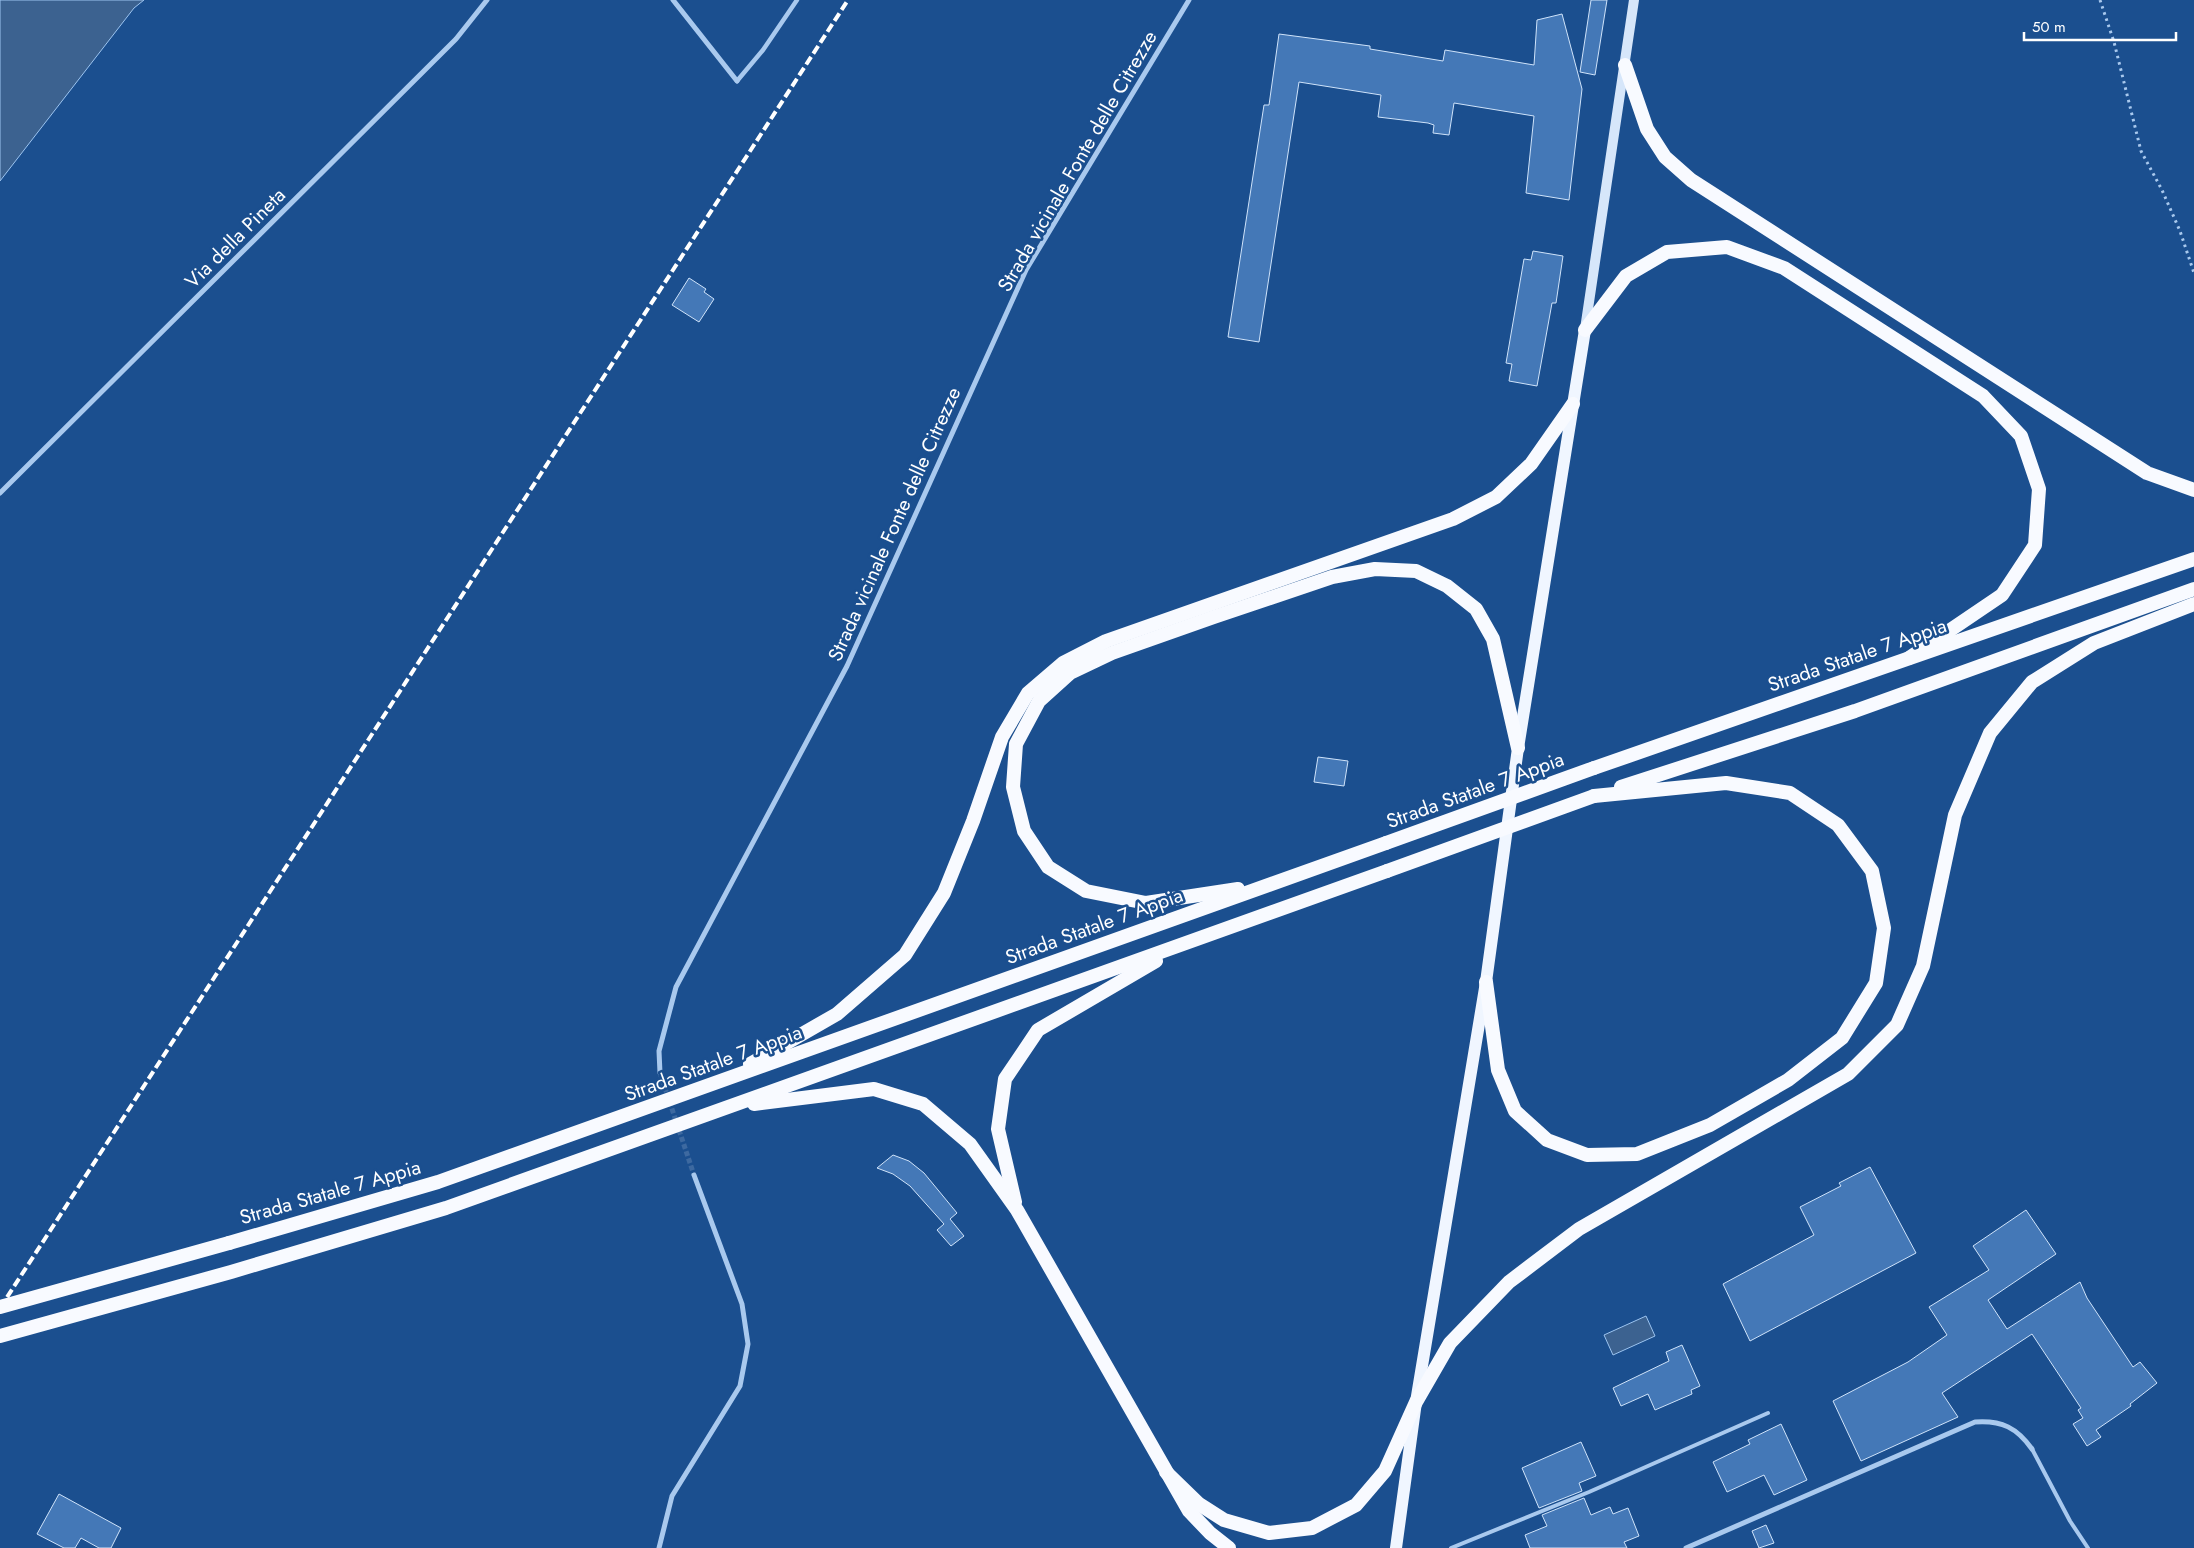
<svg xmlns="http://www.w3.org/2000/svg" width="2194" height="1548" viewBox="0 0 2194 1548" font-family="Jost,sans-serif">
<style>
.water{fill:#3c6290;stroke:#9cc4f0}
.building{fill:#4478b7;stroke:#cfe3fa}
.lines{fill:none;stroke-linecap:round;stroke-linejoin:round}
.minor-tunnel{stroke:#3d69a0;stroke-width:5;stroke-dasharray:5 2.5;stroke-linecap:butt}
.path{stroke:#a9c9ee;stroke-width:3;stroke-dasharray:2.5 4;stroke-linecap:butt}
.service{stroke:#a9c9ee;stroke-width:4}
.pedestrian{stroke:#a9c9ee;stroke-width:4.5}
.minor{stroke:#a9c9ee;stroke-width:5}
.secondary{stroke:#d6e6fa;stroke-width:10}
.primary{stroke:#f0f6ff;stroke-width:12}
.trunk{stroke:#f8faff;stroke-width:14}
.rail{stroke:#fff;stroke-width:4;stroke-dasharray:9 4;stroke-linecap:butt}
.trunk-bridge{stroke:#f8faff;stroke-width:14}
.labels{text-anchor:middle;stroke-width:5;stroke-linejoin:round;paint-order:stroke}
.street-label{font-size:20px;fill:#fff;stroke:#1b4f8f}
</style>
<rect width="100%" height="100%" fill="#1b4f8f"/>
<!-- water -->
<g class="water">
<path d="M 0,0 L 144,0 L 134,8 L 0,181 Z"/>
<path d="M 1646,1316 L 1655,1336 L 1613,1355 L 1604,1335 Z"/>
</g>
<!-- building -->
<g class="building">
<path d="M 1591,0 L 1607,0 L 1595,75 L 1580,72 Z"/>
<path d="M 1562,14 L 1582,89 L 1569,200 L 1526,193 L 1534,116 L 1454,103 L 1449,135 L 1433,133 L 1434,125 L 1428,123 L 1378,117 L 1381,95 L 1299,82 L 1259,342 L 1228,337 L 1264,105 L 1269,105 L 1279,34 L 1370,46 L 1370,49 L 1443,61 L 1445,50 L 1534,65 L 1537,20 Z"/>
<path d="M 1533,251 L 1563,256 L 1556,303 L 1552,303 L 1537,386 L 1509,381 L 1512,364 L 1506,363 L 1524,259 L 1531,260 Z"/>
<path d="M 689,278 L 706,289 L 704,292 L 714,299 L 699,322 L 672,305 Z"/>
<path d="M 1318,757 L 1348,761 L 1344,786 L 1314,782 Z"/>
<path d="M 893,1155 L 909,1161 L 924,1173 L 957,1213 L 950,1219 L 964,1236 L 951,1246 L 937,1230 L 944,1224 L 910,1186 L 893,1174 L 877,1168 Z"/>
<path d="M 1870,1167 L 1916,1253 L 1750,1341 L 1723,1284 L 1814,1235 L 1800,1207 L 1841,1186 L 1839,1183 Z"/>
<path d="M 2026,1210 L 2056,1254 L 1988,1300 L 2007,1329 L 2080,1282 L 2087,1298 L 2133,1367 L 2140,1362 L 2157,1383 L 2130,1404 L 2131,1406 L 2096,1430 L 2101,1437 L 2087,1446 L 2073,1424 L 2083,1418 L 2078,1410 L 2081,1408 L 2032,1334 L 1942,1393 L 1958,1417 L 1861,1461 L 1833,1401 L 1908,1362 L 1947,1335 L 1929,1307 L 1989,1270 L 1973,1246 Z"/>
<path d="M 1682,1345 L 1700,1386 L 1691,1390 L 1692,1394 L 1655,1410 L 1648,1394 L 1621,1406 L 1613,1388 L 1669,1361 L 1666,1352 Z"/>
<path d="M 1781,1424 L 1807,1480 L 1774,1495 L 1764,1475 L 1727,1492 L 1713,1462 L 1750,1444 L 1748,1440 Z"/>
<path d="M 1581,1442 L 1596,1476 L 1579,1483 L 1582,1491 L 1539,1508 L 1522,1468 Z"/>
<path d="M 59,1494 L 121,1528 L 111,1548 L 99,1548 L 81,1538 L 75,1548 L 64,1548 L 37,1534 Z"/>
<path d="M 1584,1498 L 1591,1515 L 1610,1507 L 1613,1514 L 1628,1508 L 1639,1536 L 1624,1542 L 1627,1548 L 1530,1548 L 1525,1535 L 1547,1526 L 1542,1515 Z"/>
<path d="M 1766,1525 L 1774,1543 L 1759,1548 L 1752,1531 Z"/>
</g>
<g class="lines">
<!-- minor-tunnel -->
<path class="minor-tunnel" d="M 660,1073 L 694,1175"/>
<!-- path -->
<path class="path" d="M 2100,0 L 2114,42 L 2141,151 L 2162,190 L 2180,231 L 2194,273"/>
<!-- service -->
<g class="service">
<path d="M 2032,1449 L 2070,1521 L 2088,1548"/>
<path d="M 1451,1548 L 1589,1492 L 1768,1413"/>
</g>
<!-- pedestrian -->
<path class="pedestrian" d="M 737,81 L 763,50 L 797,0"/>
<!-- minor -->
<g class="minor">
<path d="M 673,0 L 737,81"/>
<path d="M 0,493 L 456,39 L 487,0"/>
<path d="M 660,1073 L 659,1051 L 676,987 L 847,666 L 1026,270 L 1189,0"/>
<path d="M 659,1548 L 672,1496 L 740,1386 L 748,1344 L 742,1304 L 694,1175"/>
<path d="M 1686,1548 L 1975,1422 C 2002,1420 2017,1428 2032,1449"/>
</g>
<!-- secondary -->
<path class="secondary" d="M 1585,329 L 1634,0"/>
<!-- primary -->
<path class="primary" d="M 1396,1548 L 1416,1402 L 1486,982 L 1518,748 L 1585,330"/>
<!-- trunk -->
<g class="trunk">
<path d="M 1625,65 L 1647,129 L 1665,157 L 1691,180 L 2147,473 L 2194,490"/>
<path d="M 1585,330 L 1626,276 L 1667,252 L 1727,247 L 1784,268 L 1983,396 L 2021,436 L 2039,489 L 2035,545 L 2002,595 L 1909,658"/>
<path d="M 1594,768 L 2194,559"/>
<path d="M 1621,787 L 1855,711 L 2194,589"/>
<path d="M 1238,889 L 1146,903 L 1086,891 L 1048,867 L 1024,831 L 1013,787 L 1016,744 L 1039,701 L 1070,673 L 1112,653 L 1214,617 L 1332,577 L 1375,569 L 1416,571 L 1447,586 L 1476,609 L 1493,639 L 1518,748"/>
<path d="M 1486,982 L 1498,1070 L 1515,1111 L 1547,1140 L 1587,1155 L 1637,1154 L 1710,1125 L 1788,1080 L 1842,1038 L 1876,983 L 1884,928 L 1872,871 L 1838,825 L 1790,793 L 1726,783 L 1594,796"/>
<path d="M 750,1064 L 837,1014 L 905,955 L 944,893 L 973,821 L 1002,737 L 1028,693 L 1063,663 L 1106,641 L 1453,519 L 1496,497 L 1531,464 L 1573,404"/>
<path d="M 754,1104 L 874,1089 L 923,1104 L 970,1144 L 1017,1210 L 1189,1511 L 1210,1533 L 1229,1548"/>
<path d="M 1015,1202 L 998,1129 L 1005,1079 L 1038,1030 L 1156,961"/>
<path d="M 229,1243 L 438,1182 L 1386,843"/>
<path d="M 0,1336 L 231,1272 L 446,1208 L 1387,871"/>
<path d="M 1166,1472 L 1199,1504 L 1224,1520 L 1269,1533 L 1312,1528 L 1356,1505 L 1385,1471 L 1416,1402 L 1450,1343 L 1509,1282 L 1579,1229 L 1848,1074 L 1897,1025 L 1923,966 L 1955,815 L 1990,733 L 2032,682 L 2094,643 L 2194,604"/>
</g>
<!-- rail -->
<path class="rail" d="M 0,1308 L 848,0"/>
<!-- trunk-bridge -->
<g class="trunk-bridge">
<path d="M 1386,843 L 1594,768"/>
<path d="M 1387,871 L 1594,796"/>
<path d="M 0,1307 L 229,1243"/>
</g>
</g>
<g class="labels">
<!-- street labels -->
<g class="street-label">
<text transform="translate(1077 161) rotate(-60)" y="7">Strada vicinale Fonte delle Citrezze</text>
<text transform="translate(235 238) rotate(-45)" y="7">Via della Pineta</text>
<text transform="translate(894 524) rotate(-66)" y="7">Strada vicinale Fonte delle Citrezze</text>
<text transform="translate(1857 655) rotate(-19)" y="7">Strada Statale 7 Appia</text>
<text transform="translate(1475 790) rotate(-20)" y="7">Strada Statale 7 Appia</text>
<text transform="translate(1094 926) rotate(-20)" y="7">Strada Statale 7 Appia</text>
<text transform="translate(713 1063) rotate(-20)" y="7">Strada Statale 7 Appia</text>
<text transform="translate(330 1192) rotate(-16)" y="7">Strada Statale 7 Appia</text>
</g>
</g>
<!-- scale -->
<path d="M2024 32v8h152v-8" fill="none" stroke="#ffffff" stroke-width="2.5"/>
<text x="2032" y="32" font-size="15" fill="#ffffff" stroke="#1b4f8f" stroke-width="4" paint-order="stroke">50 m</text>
</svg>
